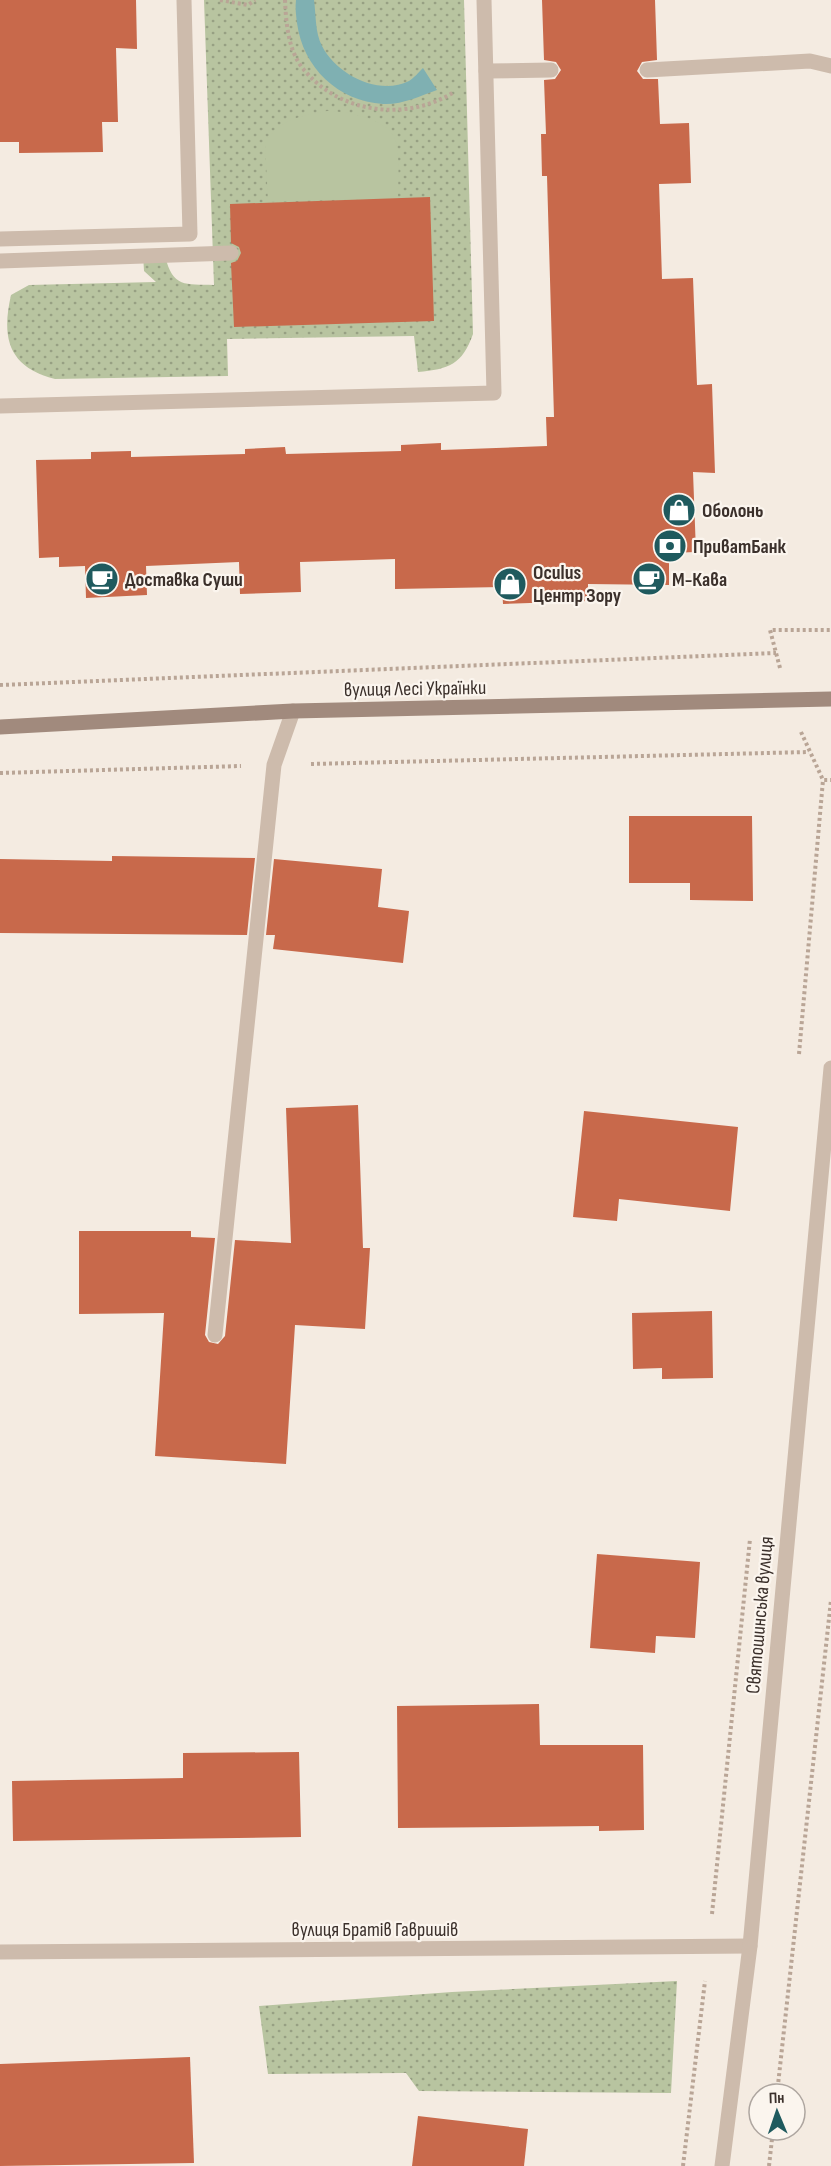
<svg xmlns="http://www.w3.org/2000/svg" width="831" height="2166" viewBox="0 0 831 2166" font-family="'Sofia Sans Condensed',sans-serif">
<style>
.park{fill:url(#park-dots)}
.garden{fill:#b8c4a0}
.water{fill:#7fb0b2}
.building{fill:#c8694b}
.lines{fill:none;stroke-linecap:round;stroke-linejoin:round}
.path{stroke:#b9a596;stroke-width:4;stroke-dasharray:3 3;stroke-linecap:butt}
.lane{stroke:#cdbbac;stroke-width:15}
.street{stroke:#cdbbac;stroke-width:15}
.secondary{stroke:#a18a7d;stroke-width:15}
.labels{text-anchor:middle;stroke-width:4.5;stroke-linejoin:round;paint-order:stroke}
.poi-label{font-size:20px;font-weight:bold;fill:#3b302b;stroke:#fbf5ee;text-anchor:start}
.street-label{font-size:20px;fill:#3b302b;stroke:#fbf5ee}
</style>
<defs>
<pattern id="park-dots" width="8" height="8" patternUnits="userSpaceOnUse" patternTransform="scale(1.5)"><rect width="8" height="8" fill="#b8c4a0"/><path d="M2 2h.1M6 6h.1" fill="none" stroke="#97a083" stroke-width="1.8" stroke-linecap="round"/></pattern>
</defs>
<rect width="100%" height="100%" fill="#f4ebe1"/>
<!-- park -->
<g class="park">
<path d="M 204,0 L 464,0 L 473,334 C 462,365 449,369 418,372 L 414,336 L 227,339 L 228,376 L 55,379 C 9,367 1,339 11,295 L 29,285 L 156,282 L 144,271 L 143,254 L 165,256 C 173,288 185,284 214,285 Z"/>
<path d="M 677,1981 L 671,2093 L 419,2091 L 406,2073 L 268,2074 L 259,2006 L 452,1992 Z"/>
</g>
<!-- garden -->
<path class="garden" d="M 327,111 C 346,111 391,119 396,142 C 400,159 398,181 398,198 L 268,202 L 265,141 C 284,119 298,116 327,111 Z"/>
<!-- water -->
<path class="water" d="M 296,0 L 314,0 C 316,14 315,33 322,46 C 337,75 379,96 409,81 C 414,78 419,72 423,68 L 437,90 C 420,96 402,105 383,104 C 338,101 303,68 297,23 C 296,15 295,8 296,0 Z"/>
<!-- building -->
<g class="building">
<path d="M 0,0 L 136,0 L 137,49 L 116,48 L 118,122 L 102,122 L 103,152 L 19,153 L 19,142 L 0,142 Z"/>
<path d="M 542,0 L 655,0 L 657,60 L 642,62 L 637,71 L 643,79 L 658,79 L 660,124 L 689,123 L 691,183 L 659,184 L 662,279 L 693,278 L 697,385 L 712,384 L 715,473 L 693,472 L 696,552 L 669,553 L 669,585 L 588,584 L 588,601 L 503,604 L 502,587 L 395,589 L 395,559 L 300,562 L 301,592 L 240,594 L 239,562 L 146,566 L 147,595 L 86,598 L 85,566 L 59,567 L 59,557 L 39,558 L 36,460 L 91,459 L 91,452 L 131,451 L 131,457 L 245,454 L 245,449 L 285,447 L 286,454 L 401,451 L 401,445 L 441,443 L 441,450 L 547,446 L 546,417 L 554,417 L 547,176 L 542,176 L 541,134 L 546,134 L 544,80 L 555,79 L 561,70 L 556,62 L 544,60 Z"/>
<path d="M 430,197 L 434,321 L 234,327 L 231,263 L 237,261 L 241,253 L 239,247 L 231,243 L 230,204 Z"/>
<path d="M 629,816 L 752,816 L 753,901 L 690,900 L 690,883 L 629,883 Z"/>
<path d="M 112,856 L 255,858 L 247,935 L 0,933 L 0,859 L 112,861 Z"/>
<path d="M 274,859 L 382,869 L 378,907 L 409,911 L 403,963 L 273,949 L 275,935 L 266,935 Z"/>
<path d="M 358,1105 L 363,1248 L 370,1248 L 365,1329 L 295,1325 L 286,1464 L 155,1456 L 164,1313 L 79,1314 L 79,1231 L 191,1231 L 191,1237 L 215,1238 L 205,1335 L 209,1342 L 218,1344 L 225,1336 L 235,1240 L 291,1243 L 286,1108 Z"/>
<path d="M 584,1111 L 738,1127 L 730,1211 L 619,1199 L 617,1221 L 573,1217 Z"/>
<path d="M 712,1311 L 713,1378 L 662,1379 L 662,1368 L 633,1369 L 632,1313 Z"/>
<path d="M 597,1554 L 700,1562 L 695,1638 L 656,1636 L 655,1653 L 590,1648 Z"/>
<path d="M 539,1704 L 540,1745 L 643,1745 L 644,1830 L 599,1831 L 599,1826 L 398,1828 L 397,1706 Z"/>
<path d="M 299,1752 L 301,1837 L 13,1841 L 12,1781 L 183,1778 L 183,1753 Z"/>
<path d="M 190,2057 L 194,2163 L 0,2166 L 0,2064 Z"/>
<path d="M 418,2116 L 528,2129 L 524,2166 L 412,2166 Z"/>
</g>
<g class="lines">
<!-- path -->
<g class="path">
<path d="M 220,0 L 248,5 L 255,0"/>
<path d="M 285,0 C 286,22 288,48 301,66 C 336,113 405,123 454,92"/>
<path d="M 780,668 L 770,630 L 831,630"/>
<path d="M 0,685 L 776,653"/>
<path d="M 801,732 L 823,780 L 831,780"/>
<path d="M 311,764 L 809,752"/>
<path d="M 0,773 L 241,766"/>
<path d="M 799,1054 L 823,780"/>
<path d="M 712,1914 L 750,1539"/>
<path d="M 777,2094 L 831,1600"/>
<path d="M 683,2166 L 705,1981"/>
<path d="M 769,2166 L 773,2130"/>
</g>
<!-- lane -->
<g class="lane">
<path d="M 647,70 L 810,61 L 831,66"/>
<path d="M 486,71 L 551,70"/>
<path d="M 0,239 L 190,234 L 184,0"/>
<path d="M 0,261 L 231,253"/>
<path d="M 0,406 L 494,393 L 484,0"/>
<path d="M 215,1335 L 274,765 L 293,711"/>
</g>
<!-- street -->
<g class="street">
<path d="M 0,1952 L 750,1946"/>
<path d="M 722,2166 L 750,1946 L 831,1068"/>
</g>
<!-- secondary -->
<path class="secondary" d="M 0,727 L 293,711 L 831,699"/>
</g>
<!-- icons -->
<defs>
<symbol id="shop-disc" viewBox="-11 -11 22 22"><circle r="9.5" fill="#1f5a5e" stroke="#fbf5ee"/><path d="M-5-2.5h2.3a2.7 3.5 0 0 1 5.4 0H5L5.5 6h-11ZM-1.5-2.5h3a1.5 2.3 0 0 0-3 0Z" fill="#fff"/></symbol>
<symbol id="bank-disc" viewBox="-11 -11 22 22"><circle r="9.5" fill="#1f5a5e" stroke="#fbf5ee"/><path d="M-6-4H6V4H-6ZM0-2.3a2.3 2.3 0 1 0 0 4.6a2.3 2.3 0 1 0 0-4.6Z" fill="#fff"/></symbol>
<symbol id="cafe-disc" viewBox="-11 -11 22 22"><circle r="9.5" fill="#1f5a5e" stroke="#fbf5ee"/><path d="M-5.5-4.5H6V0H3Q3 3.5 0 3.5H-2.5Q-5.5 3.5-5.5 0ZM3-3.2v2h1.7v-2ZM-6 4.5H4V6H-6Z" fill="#fff"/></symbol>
</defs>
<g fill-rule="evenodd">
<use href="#shop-disc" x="660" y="491" width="38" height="38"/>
<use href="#bank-disc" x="651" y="527" width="38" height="38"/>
<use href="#cafe-disc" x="83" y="560" width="38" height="38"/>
<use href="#cafe-disc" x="630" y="560" width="38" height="38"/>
<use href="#shop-disc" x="491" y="565" width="38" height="38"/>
</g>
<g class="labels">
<!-- poi labels -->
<g class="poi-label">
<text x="702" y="517">Оболонь</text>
<text x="693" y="553">ПриватБанк</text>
<text x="533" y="579">Oculus<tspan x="533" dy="23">Центр Зору</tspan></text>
<text x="125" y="586">Доставка Суши</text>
<text x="672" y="586">М-Кава</text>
</g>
<!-- street labels -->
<g class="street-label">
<text transform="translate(415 688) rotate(-1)" y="7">вулиця Лесі Українки</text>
<text transform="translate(759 1615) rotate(-85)" y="7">Святошинська вулиця</text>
<text x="375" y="1936">вулиця Братів Гавришів</text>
</g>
</g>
<!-- north arrow -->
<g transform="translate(777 2112) rotate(358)"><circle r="28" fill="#fbf5ee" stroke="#aea6a0" stroke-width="1.5"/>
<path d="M0-4.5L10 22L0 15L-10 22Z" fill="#1f5a5e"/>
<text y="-9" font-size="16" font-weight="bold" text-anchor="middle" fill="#3b302b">Пн</text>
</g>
</svg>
